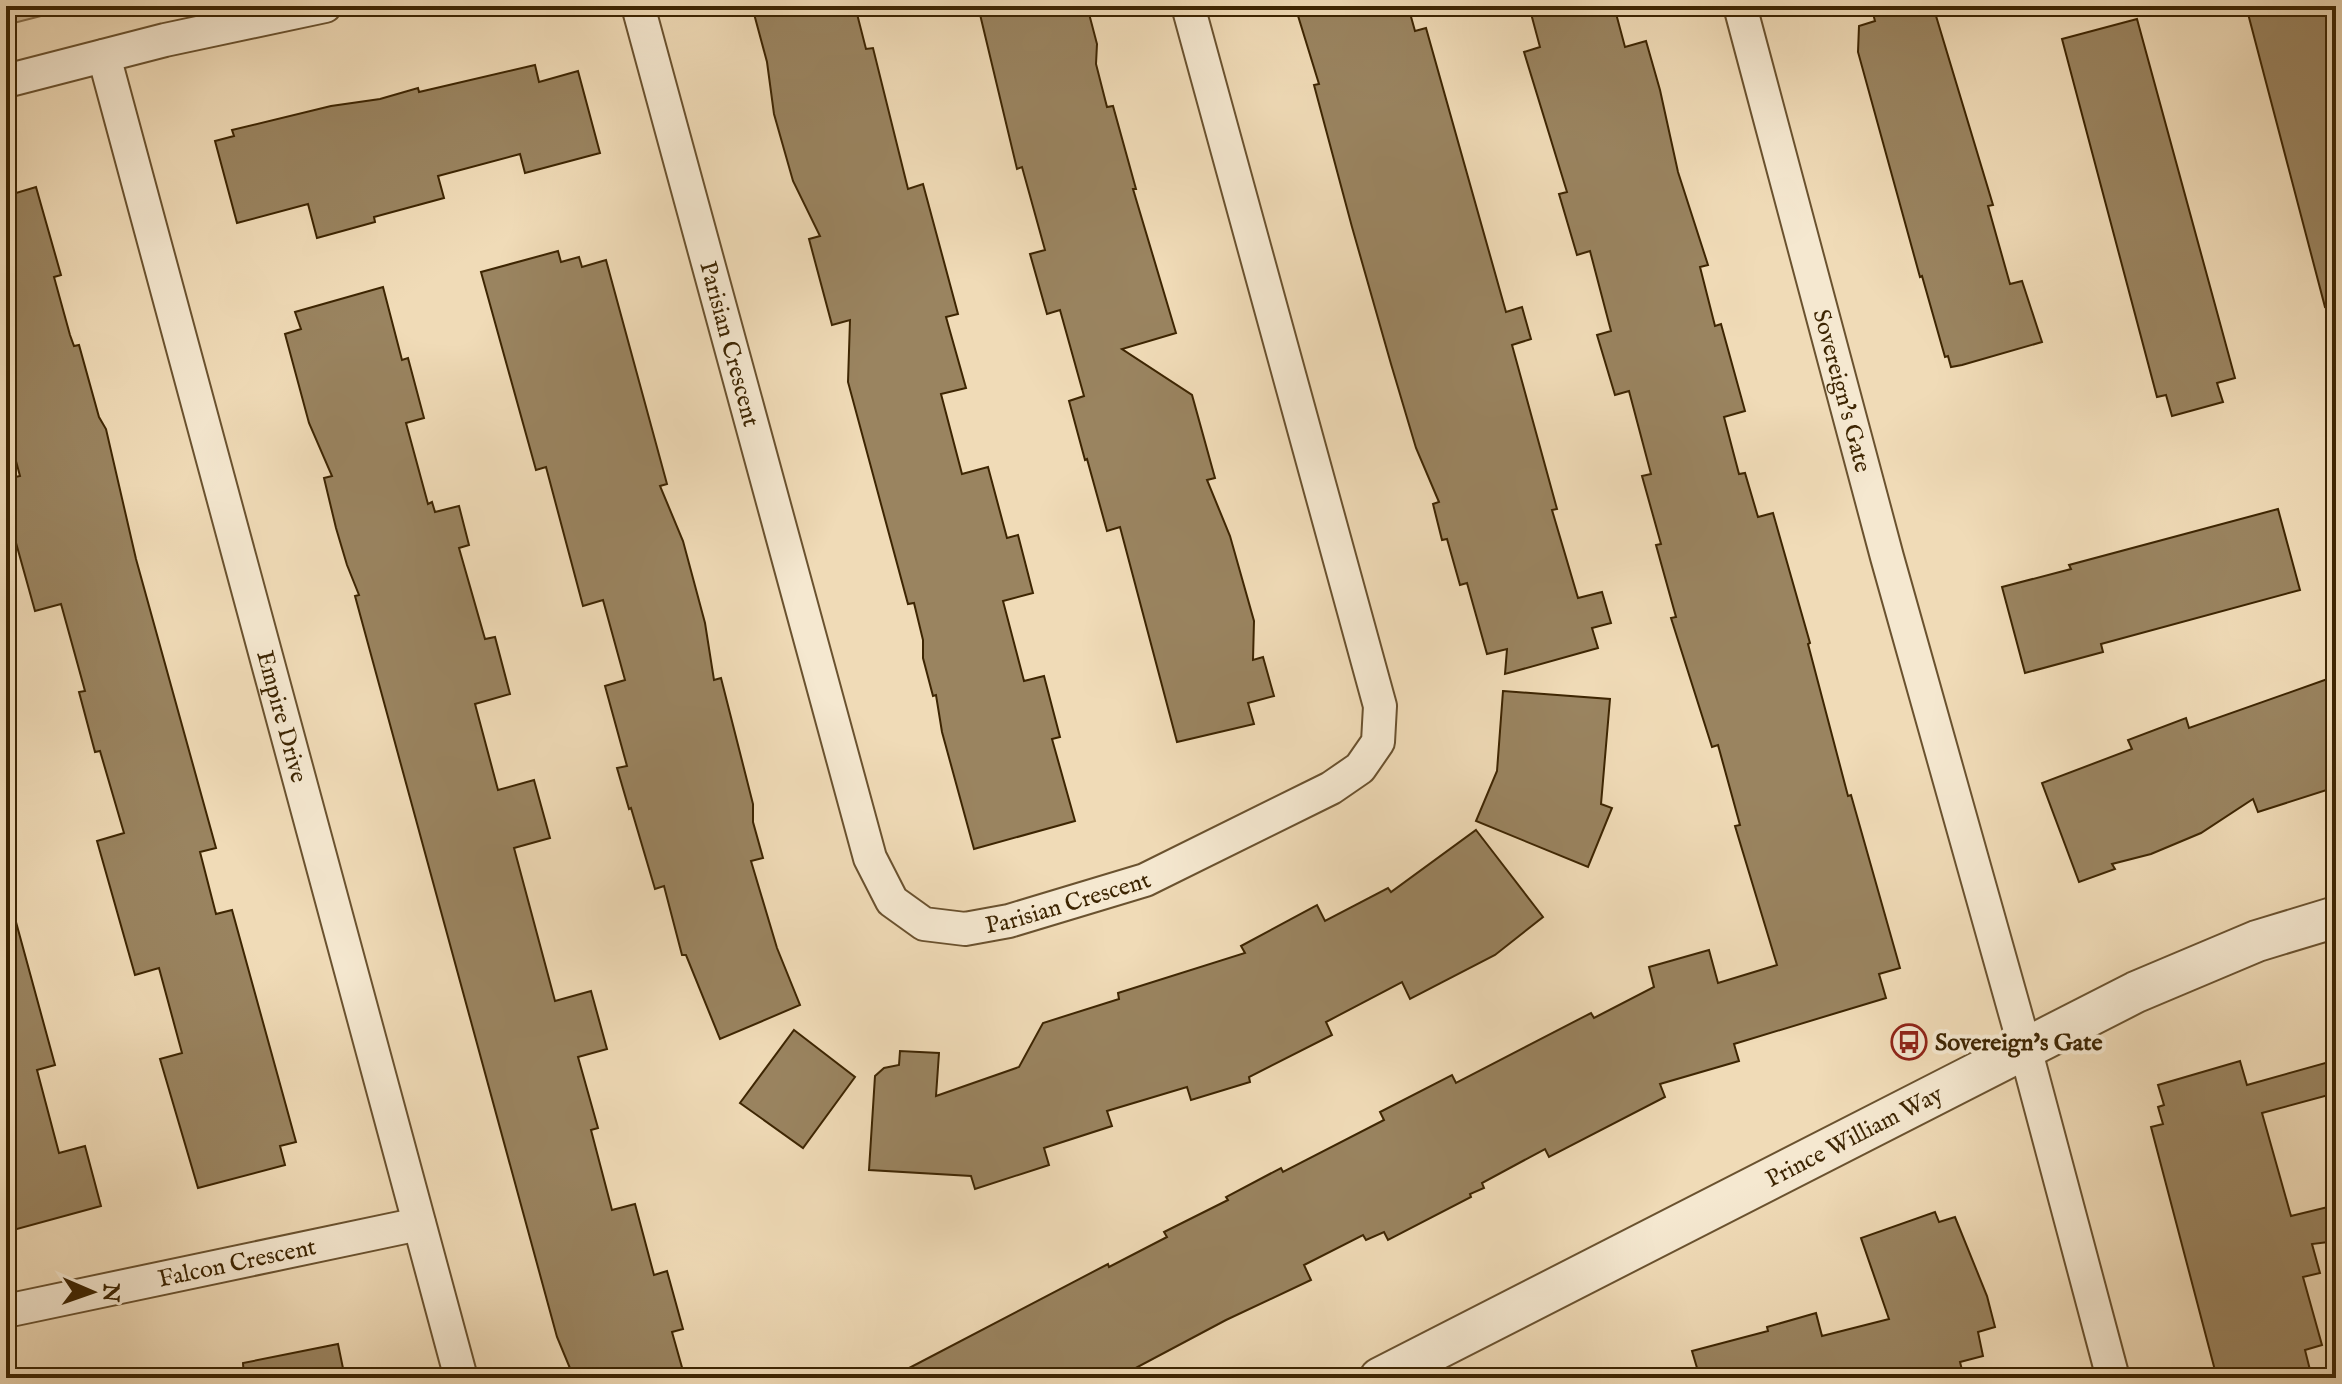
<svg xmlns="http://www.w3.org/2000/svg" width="2342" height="1384" viewBox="0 0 2342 1384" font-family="'IM FELL English',serif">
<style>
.green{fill:#d2bc98;stroke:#88704d;stroke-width:2}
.building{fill:#9a8460;stroke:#3d2502;stroke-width:2}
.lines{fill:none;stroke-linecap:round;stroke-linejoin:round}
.minor-casing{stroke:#6a522f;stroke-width:36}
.tertiary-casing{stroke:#6a522f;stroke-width:44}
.path{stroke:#3d2502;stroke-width:5;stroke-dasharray:6 4;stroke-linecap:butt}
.minor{stroke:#f5e8d0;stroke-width:32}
.tertiary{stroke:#f5e8d0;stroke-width:40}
.labels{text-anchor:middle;stroke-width:8;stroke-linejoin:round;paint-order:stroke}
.street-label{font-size:24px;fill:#3d2502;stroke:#f5e8d0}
.poi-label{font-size:24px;font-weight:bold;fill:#3d2502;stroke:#f5e8d0;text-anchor:start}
</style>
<rect width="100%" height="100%" fill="#f0dbb7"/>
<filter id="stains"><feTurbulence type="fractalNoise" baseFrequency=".0025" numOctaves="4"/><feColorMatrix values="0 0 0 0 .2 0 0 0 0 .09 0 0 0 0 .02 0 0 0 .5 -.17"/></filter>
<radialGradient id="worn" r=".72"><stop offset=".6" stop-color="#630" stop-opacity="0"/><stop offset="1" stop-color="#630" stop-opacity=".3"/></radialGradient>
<!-- green -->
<path class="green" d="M 6,6 L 80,6 L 6,25 Z"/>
<!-- building -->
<g class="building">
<path d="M 774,6 L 855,6 L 866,49 L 873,48 L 908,189 L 923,184 L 958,314 L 946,317 L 966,388 L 941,394 L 962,474 L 988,467 L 1007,538 L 1018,535 L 1033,593 L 1003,601 L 1024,681 L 1044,676 L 1060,737 L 1052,739 L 1075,821 L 974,849 L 942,732 L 936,695 L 933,696 L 923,658 L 923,640 L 914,603 L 908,604 L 848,382 L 850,320 L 832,325 L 809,239 L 820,236 L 793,181 L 774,114 L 767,62 L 753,10 Z"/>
<path d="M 978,6 L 1087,6 L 1097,44 L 1096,64 L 1107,107 L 1113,106 L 1136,189 L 1133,189 L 1176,333 L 1122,349 L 1192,395 L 1215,478 L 1207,480 L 1230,536 L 1254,621 L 1253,660 L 1263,657 L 1274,696 L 1248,703 L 1254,724 L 1177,742 L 1120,527 L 1107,531 L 1087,459 L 1085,460 L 1069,401 L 1084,396 L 1060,310 L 1047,314 L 1030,254 L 1045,250 L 1022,167 L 1017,169 Z"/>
<path d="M 1295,6 L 1408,6 L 1415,31 L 1426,28 L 1506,312 L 1522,307 L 1531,339 L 1512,345 L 1557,509 L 1552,510 L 1578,598 L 1602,592 L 1611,623 L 1592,628 L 1598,648 L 1505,674 L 1507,649 L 1487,654 L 1467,583 L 1460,585 L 1447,539 L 1442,540 L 1433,504 L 1439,502 L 1416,448 L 1391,364 L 1352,227 L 1314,85 L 1319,84 Z"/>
<path d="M 1529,6 L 1614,6 L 1625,47 L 1646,41 L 1660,90 L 1678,172 L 1708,265 L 1700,267 L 1715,326 L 1721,324 L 1745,411 L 1724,417 L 1739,474 L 1745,473 L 1758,517 L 1773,513 L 1810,643 L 1808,644 L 1848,796 L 1851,795 L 1900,968 L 1879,974 L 1886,998 L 1734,1044 L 1739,1061 L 1660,1084 L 1665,1097 L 1549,1157 L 1545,1149 L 1482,1183 L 1484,1188 L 1470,1194 L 1471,1197 L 1388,1240 L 1384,1232 L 1366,1240 L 1363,1235 L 1304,1265 L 1311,1280 L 1226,1320 L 1117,1378 L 890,1378 L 1108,1264 L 1109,1267 L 1167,1237 L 1164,1232 L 1228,1200 L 1226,1197 L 1281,1168 L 1283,1172 L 1384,1120 L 1380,1112 L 1452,1075 L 1456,1083 L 1591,1013 L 1594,1018 L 1654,987 L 1649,967 L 1709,950 L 1718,983 L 1777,965 L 1735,826 L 1740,825 L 1718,745 L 1712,747 L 1671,618 L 1676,617 L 1656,545 L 1661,544 L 1642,476 L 1651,474 L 1629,391 L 1615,395 L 1597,335 L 1611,331 L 1590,251 L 1577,255 L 1559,194 L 1567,192 L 1524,52 L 1540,47 Z"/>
<path d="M 1871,6 L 1933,6 L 1993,205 L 1988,206 L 2010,284 L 2022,281 L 2042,342 L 1962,365 L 1951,367 L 1948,356 L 1945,357 L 1922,276 L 1920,277 L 1858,52 L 1859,26 L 1875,21 Z"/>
<path d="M 2246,6 L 2336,6 L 2336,305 L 2325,307 Z"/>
<path d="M 2137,19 L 2235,378 L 2217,383 L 2223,402 L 2172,416 L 2166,395 L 2157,397 L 2062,39 Z"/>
<path d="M 535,65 L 539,82 L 578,71 L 600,153 L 525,173 L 520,154 L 438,176 L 444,198 L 374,217 L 375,222 L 317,238 L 308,204 L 237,223 L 215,141 L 234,136 L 232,130 L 331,106 L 380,99 L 418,88 L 419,92 Z"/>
<path d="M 36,187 L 61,275 L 54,277 L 70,335 L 74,346 L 79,345 L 99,417 L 106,429 L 136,559 L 216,848 L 200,852 L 216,914 L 232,910 L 296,1142 L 280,1146 L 285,1165 L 198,1188 L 160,1059 L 182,1053 L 159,968 L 135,975 L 97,841 L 124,833 L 100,751 L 95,752 L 79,692 L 85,691 L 61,604 L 35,611 L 6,507 L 6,479 L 20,476 L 6,424 L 6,196 Z"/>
<path d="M 558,251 L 561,262 L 579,257 L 582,267 L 606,260 L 667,484 L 660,486 L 683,541 L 705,623 L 714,680 L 721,678 L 753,804 L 753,822 L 763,858 L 751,861 L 777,948 L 800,1005 L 720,1039 L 686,955 L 682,955 L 664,886 L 655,889 L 631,808 L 629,809 L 617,768 L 627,766 L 605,686 L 625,680 L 603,600 L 583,606 L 546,467 L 536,470 L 481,272 Z"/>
<path d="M 383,287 L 402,360 L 408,358 L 424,418 L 406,423 L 428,504 L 432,502 L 435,512 L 459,506 L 469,545 L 459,548 L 485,639 L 495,637 L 510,694 L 475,704 L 498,790 L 534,780 L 550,838 L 514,848 L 555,1001 L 591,991 L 607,1049 L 578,1057 L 598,1128 L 591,1130 L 612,1210 L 635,1204 L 654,1275 L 667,1271 L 683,1329 L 672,1332 L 685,1378 L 574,1378 L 557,1337 L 355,596 L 359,595 L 347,565 L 336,528 L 324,478 L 332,476 L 309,423 L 285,334 L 301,329 L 295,312 Z"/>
<path d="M 2278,509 L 2300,590 L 2101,644 L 2103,652 L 2025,673 L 2002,587 L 2071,569 L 2069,565 Z"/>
<path d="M 2336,676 L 2336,787 L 2258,812 L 2253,799 L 2201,833 L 2151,854 L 2112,864 L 2115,869 L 2079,882 L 2042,783 L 2132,749 L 2128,740 L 2186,718 L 2189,728 Z"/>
<path d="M 1503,691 L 1610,699 L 1601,804 L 1612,808 L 1588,867 L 1476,821 L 1497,771 Z"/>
<path d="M 1476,830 L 1543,917 L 1495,955 L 1410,999 L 1402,982 L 1326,1022 L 1332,1035 L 1249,1077 L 1250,1082 L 1191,1100 L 1187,1087 L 1107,1111 L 1112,1126 L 1044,1148 L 1049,1165 L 975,1189 L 971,1176 L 869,1170 L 875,1076 L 884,1068 L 899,1065 L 900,1051 L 939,1053 L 936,1096 L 1019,1067 L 1043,1023 L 1119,999 L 1118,993 L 1245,953 L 1241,946 L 1317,905 L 1325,921 L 1388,888 L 1391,892 Z"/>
<path d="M 16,922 L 55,1065 L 37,1070 L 59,1153 L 85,1146 L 101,1206 L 6,1232 L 6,923 Z"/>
<path d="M 794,1030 L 855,1077 L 803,1148 L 740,1103 Z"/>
<path d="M 2336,1060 L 2336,1093 L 2262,1113 L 2291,1216 L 2336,1205 L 2336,1241 L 2312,1244 L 2320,1273 L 2303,1277 L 2322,1345 L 2305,1350 L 2312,1378 L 2217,1378 L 2151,1127 L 2163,1124 L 2158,1107 L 2164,1105 L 2158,1085 L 2240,1061 L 2247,1085 Z"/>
<path d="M 1935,1212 L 1939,1222 L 1955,1217 L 1987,1296 L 1995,1327 L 1978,1332 L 1983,1356 L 1960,1362 L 1964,1378 L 1700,1378 L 1692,1351 L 1768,1331 L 1767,1327 L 1816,1313 L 1822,1336 L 1889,1319 L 1861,1238 Z"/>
<path d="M 338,1344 L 345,1378 L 244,1378 L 243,1363 Z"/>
</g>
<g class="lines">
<defs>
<g id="minor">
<path id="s1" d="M 638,6 L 870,858 L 892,901 L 924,924 L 965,929 L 1009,921 L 1145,880 L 1331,788 L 1360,768 L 1378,742 L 1380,706 L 1188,6"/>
<path id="s2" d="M 1740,6 L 1887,557 L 2025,1048 L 2113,1378"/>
<path id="s3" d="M 104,56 L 461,1378"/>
<path d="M 6,81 L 165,40 L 325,6"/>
<path id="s4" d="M 6,1311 L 419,1224"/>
</g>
<g id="tertiary">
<path id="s5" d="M 1380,1378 L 2136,992 L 2257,941 L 2336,917"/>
</g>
</defs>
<!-- minor casing -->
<use href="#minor" class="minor-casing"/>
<!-- tertiary casing -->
<use href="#tertiary" class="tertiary-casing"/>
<!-- path -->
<path class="path" d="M 63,6 L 66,14"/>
<!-- minor -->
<use href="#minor" class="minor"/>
<!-- tertiary -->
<use href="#tertiary" class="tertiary"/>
</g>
<!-- icons -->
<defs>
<symbol id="bus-ring" viewBox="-11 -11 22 22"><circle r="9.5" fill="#f5e8d0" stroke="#8f2418" stroke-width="1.5"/><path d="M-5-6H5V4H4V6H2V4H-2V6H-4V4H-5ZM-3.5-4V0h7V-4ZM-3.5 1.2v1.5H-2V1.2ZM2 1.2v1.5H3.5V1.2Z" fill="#8f2418"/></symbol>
</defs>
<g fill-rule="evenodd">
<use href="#bus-ring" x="1889" y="1022" width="40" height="40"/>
</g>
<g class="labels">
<!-- street labels -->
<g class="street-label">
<text dy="8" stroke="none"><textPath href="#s1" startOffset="350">Parisian Crescent</textPath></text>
<text dy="8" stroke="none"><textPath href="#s2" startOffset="398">Sovereign's Gate</textPath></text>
<text dy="8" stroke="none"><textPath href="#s3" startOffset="684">Empire Drive</textPath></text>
<text dy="8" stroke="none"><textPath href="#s1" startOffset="1118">Parisian Crescent</textPath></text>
<text dy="8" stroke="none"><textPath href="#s5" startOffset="532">Prince William Way</textPath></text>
<text dy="8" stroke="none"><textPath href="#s4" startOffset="236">Falcon Crescent</textPath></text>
</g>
<!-- poi labels -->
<g class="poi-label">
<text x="1935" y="1050">Sovereign's Gate</text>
</g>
</g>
<!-- margin -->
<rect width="2342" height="1384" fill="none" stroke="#f0dbb7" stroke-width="32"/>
<rect x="8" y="8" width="2326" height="1368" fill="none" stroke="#3d2502" stroke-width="4"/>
<rect x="16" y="16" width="2310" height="1352" fill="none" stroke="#3d2502" stroke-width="2"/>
<!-- north arrow -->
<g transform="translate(92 1292) rotate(92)" stroke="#f5e8d0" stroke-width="6" paint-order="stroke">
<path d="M0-6L14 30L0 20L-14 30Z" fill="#3d2502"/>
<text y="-12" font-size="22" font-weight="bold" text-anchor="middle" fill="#3d2502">N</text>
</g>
<rect width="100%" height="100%" filter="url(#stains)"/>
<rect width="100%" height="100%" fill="url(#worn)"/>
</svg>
